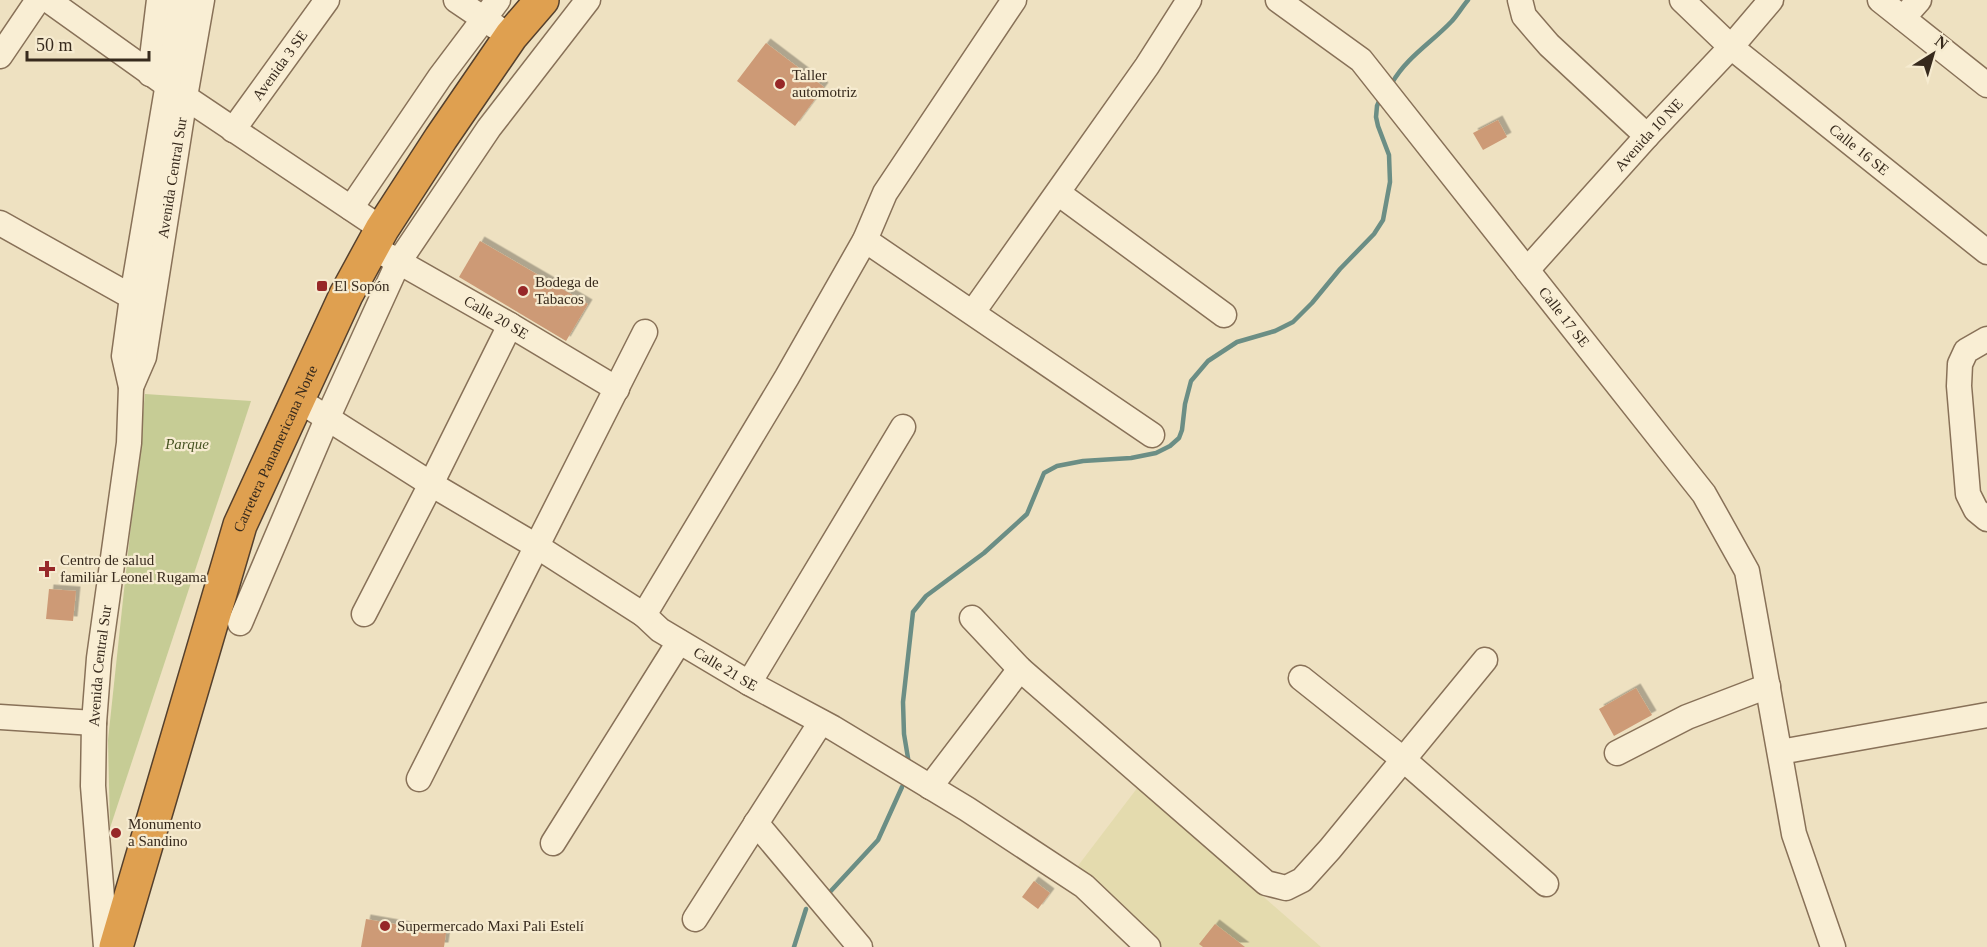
<svg xmlns="http://www.w3.org/2000/svg" width="1987" height="947" viewBox="0 0 1987 947" font-family="'Times New Roman',serif">
<style>
.farmland{fill:#e4dbae}
.green{fill:#c6cc95}
.lines{fill:none;stroke-linecap:round;stroke-linejoin:round}
.stream{stroke:#6b8e85;stroke-width:4.5}
.building{fill:#cd9a76;filter:url(#shadow)}
.minor-casing{stroke:#887158;stroke-width:27}
.highway-casing{stroke:#55402d;stroke-width:36}
.minor{stroke:#f9eed4;stroke-width:24}
.highway{stroke:#dfa050;stroke-width:33}
.poi-dot{fill:#972828;stroke:#f6ebd0;stroke-width:2}
.labels{text-anchor:middle;stroke-width:4.5;stroke-linejoin:round;paint-order:stroke}
.street-label{font-size:15px;fill:#372a1d;stroke:#f6ebd0}
.poi-label{font-size:15px;fill:#372a1d;stroke:#f6ebd0;text-anchor:start}
.park-label{font-size:15px;font-style:italic;fill:#485423;stroke:#f6ebd0}
</style>
<defs>
<filter id="shadow"><feDropShadow dx="4.5" dy="-4.5" stdDeviation="0" flood-color="#0004"/></filter>
</defs>
<rect width="100%" height="100%" fill="#eee1c1"/>
<!-- farmland -->
<path class="farmland" d="M 1138,787 L 1321,947 L 1160,947 L 1074,871 Z"/>
<!-- green -->
<path class="green" d="M 145,394 L 251,401 L 110,828 L 108,740 Z"/>
<g class="lines">
<!-- stream -->
<g class="stream">
<path d="M 1392,83 C 1407,57 1431,43 1451,22 C 1457,16 1462,7 1468,0"/>
<path d="M 909,764 L 904,734 L 903,702 L 913,612 L 926,596 L 984,553 L 1027,514 L 1044,473 L 1057,466 L 1083,461 L 1131,458 L 1156,453 L 1170,446 L 1179,438 L 1182,430 L 1185,404 L 1191,381 L 1208,361 L 1237,342 L 1275,331 L 1293,322 L 1312,303 L 1340,269 L 1374,234 L 1383,220 L 1390,182 L 1389,155 L 1378,126 L 1376,117 L 1377,106 L 1380,99"/>
<path d="M 829,893 L 878,840 L 902,787"/>
<path d="M 794,947 L 806,909"/>
</g>
</g>
<!-- building -->
<g class="building">
<path d="M 766,43 L 824,87 L 795,126 L 737,81 Z"/>
<path d="M 1498,120 L 1507,137 L 1483,150 L 1473,133 Z"/>
<path d="M 480,241 L 588,304 L 566,341 L 459,277 Z"/>
<path d="M 49,589 L 76,591 L 73,621 L 46,619 Z"/>
<path d="M 1636,688 L 1652,715 L 1614,736 L 1599,709 Z"/>
<path d="M 1034,881 L 1050,893 L 1038,909 L 1022,897 Z"/>
<path d="M 366,919 L 446,933 L 444,947 L 361,947 Z"/>
<path d="M 1215,924 L 1245,947 L 1203,947 L 1199,944 Z"/>
</g>
<g class="lines">
<defs>
<g id="minor">
<path d="M 48,0 L 167,85"/>
<path d="M 456,0 L 496,27"/>
<path id="s1" d="M 1278,0 L 1361,60 L 1704,494 L 1747,571 L 1794,834 L 1833,947"/>
<path d="M 1520,0 L 1524,16 L 1549,45 L 1647,136"/>
<path id="s2" d="M 1682,0 L 1731,47 L 1987,252"/>
<path d="M 1880,0 L 1987,85"/>
<path d="M 1903,18 L 1919,0"/>
<path d="M 0,56 L 38,0"/>
<path d="M 150,74 L 159,0"/>
<path d="M 185,97 L 382,229"/>
<path id="s3" d="M 233,130 L 327,0"/>
<path d="M 1058,193 L 1224,315"/>
<path d="M 351,208 L 440,77 L 498,0"/>
<path d="M 0,223 L 132,297"/>
<path d="M 865,240 L 1152,435"/>
<path id="s4" d="M 385,254 L 510,325 L 617,389"/>
<path id="s5" d="M 1527,270 L 1647,136 L 1731,47 L 1771,0"/>
<path d="M 973,312 L 1147,66 L 1189,0"/>
<path d="M 1987,339 L 1966,351 L 1960,364 L 1959,386 L 1968,494 L 1976,510 L 1987,519"/>
<path id="s6" d="M 131,387 L 144,357 L 185,97 L 202,0"/>
<path id="s7" d="M 297,399 L 431,484 L 538,547 L 644,615 L 660,630 L 749,683 L 833,728 L 967,809 L 1084,886 L 1148,947"/>
<path d="M 364,614 L 431,484 L 510,325"/>
<path d="M 644,615 L 787,377 L 865,240 L 885,193 L 1014,0"/>
<path d="M 972,618 L 1020,669 L 1266,883 L 1286,888 L 1302,880 L 1330,849 L 1485,660"/>
<path d="M 240,623 L 327,419 L 398,263 L 489,128 L 588,0"/>
<path d="M 1301,678 L 1404,760 L 1546,884"/>
<path d="M 749,683 L 903,427"/>
<path d="M 0,717 L 94,723"/>
<path d="M 1780,752 L 1987,715"/>
<path d="M 1617,753 L 1687,717 L 1768,686"/>
<path d="M 419,779 L 645,332"/>
<path d="M 930,787 L 1020,669"/>
<path d="M 756,823 L 860,947"/>
<path d="M 553,843 L 679,642"/>
<path d="M 695,919 L 821,722"/>
<path id="s8" d="M 106,947 L 93,786 L 94,723 L 99,658 L 129,443 L 131,387 L 124,356 L 132,297 L 182,0"/>
</g>
<g id="highway">
<path id="s9" d="M 116,947 L 240,525 L 346,295 L 382,229 L 441,138 L 511,36 L 542,0"/>
</g>
</defs>
<!-- minor casing -->
<use href="#minor" class="minor-casing"/>
<!-- highway casing -->
<use href="#highway" class="highway-casing"/>
<!-- minor -->
<use href="#minor" class="minor"/>
<!-- highway -->
<use href="#highway" class="highway"/>
</g>
<!-- markers -->
<g class="poi-dot">
<circle cx="780" cy="84" r="6"/>
<rect x="316" y="280" width="12" height="12" rx="3"/>
<circle cx="523" cy="291" r="6"/>
<path d="M44 560h6v6h6v6h-6v6h-6v-6h-6v-6h6z"/>
<circle cx="116" cy="833" r="6"/>
<circle cx="385" cy="926" r="6"/>
</g>
<g class="labels">
<!-- street labels -->
<g class="street-label">
<text dy="5" stroke="none"><textPath href="#s3" startOffset="80">Avenida 3 SE</textPath></text>
<text dy="5" stroke="none"><textPath href="#s5" startOffset="182">Avenida 10 NE</textPath></text>
<text dy="5" stroke="none"><textPath href="#s2" startOffset="232">Calle 16 SE</textPath></text>
<text dy="5" stroke="none"><textPath href="#s6" startOffset="214">Avenida Central Sur</textPath></text>
<text dy="5" stroke="none"><textPath href="#s4" startOffset="128">Calle 20 SE</textPath></text>
<text dy="5" stroke="none"><textPath href="#s1" startOffset="430">Calle 17 SE</textPath></text>
<text dy="5" stroke="none"><textPath href="#s9" startOffset="524">Carretera Panamericana Norte</textPath></text>
<text dy="5" stroke="none"><textPath href="#s8" startOffset="282">Avenida Central Sur</textPath></text>
<text dy="5" stroke="none"><textPath href="#s7" startOffset="507">Calle 21 SE</textPath></text>
</g>
<!-- poi labels -->
<g class="poi-label">
<text x="792" y="80">Taller<tspan x="792" dy="17">automotriz</tspan></text>
<text x="535" y="287">Bodega de<tspan x="535" dy="17">Tabacos</tspan></text>
<text x="334" y="291">El Sopón</text>
<text x="60" y="565">Centro de salud<tspan x="60" dy="17">familiar Leonel Rugama</tspan></text>
<text x="128" y="829">Monumento<tspan x="128" dy="17">a Sandino</tspan></text>
<text x="397" y="931">Supermercado Maxi Pali Estelí</text>
</g>
<!-- park labels -->
<g class="park-label">
<text x="187" y="449">Parque</text>
</g>
</g>
<!-- north arrow -->
<g transform="translate(1933 54) rotate(37)" stroke="#f6ebd0" stroke-width="4.5" paint-order="stroke">
<path d="M0-4.5L10 22L0 15L-10 22Z" fill="#372a1d"/>
<text y="-9" font-size="16" font-weight="bold" text-anchor="middle" fill="#372a1d">N</text>
</g>
<!-- scale -->
<path d="M27 51v9h122v-9" fill="none" stroke="#372a1d" stroke-width="3"/>
<text x="36" y="51" font-size="18" fill="#372a1d" stroke="#f6ebd0" stroke-width="4.5" paint-order="stroke">50 m</text>
</svg>
